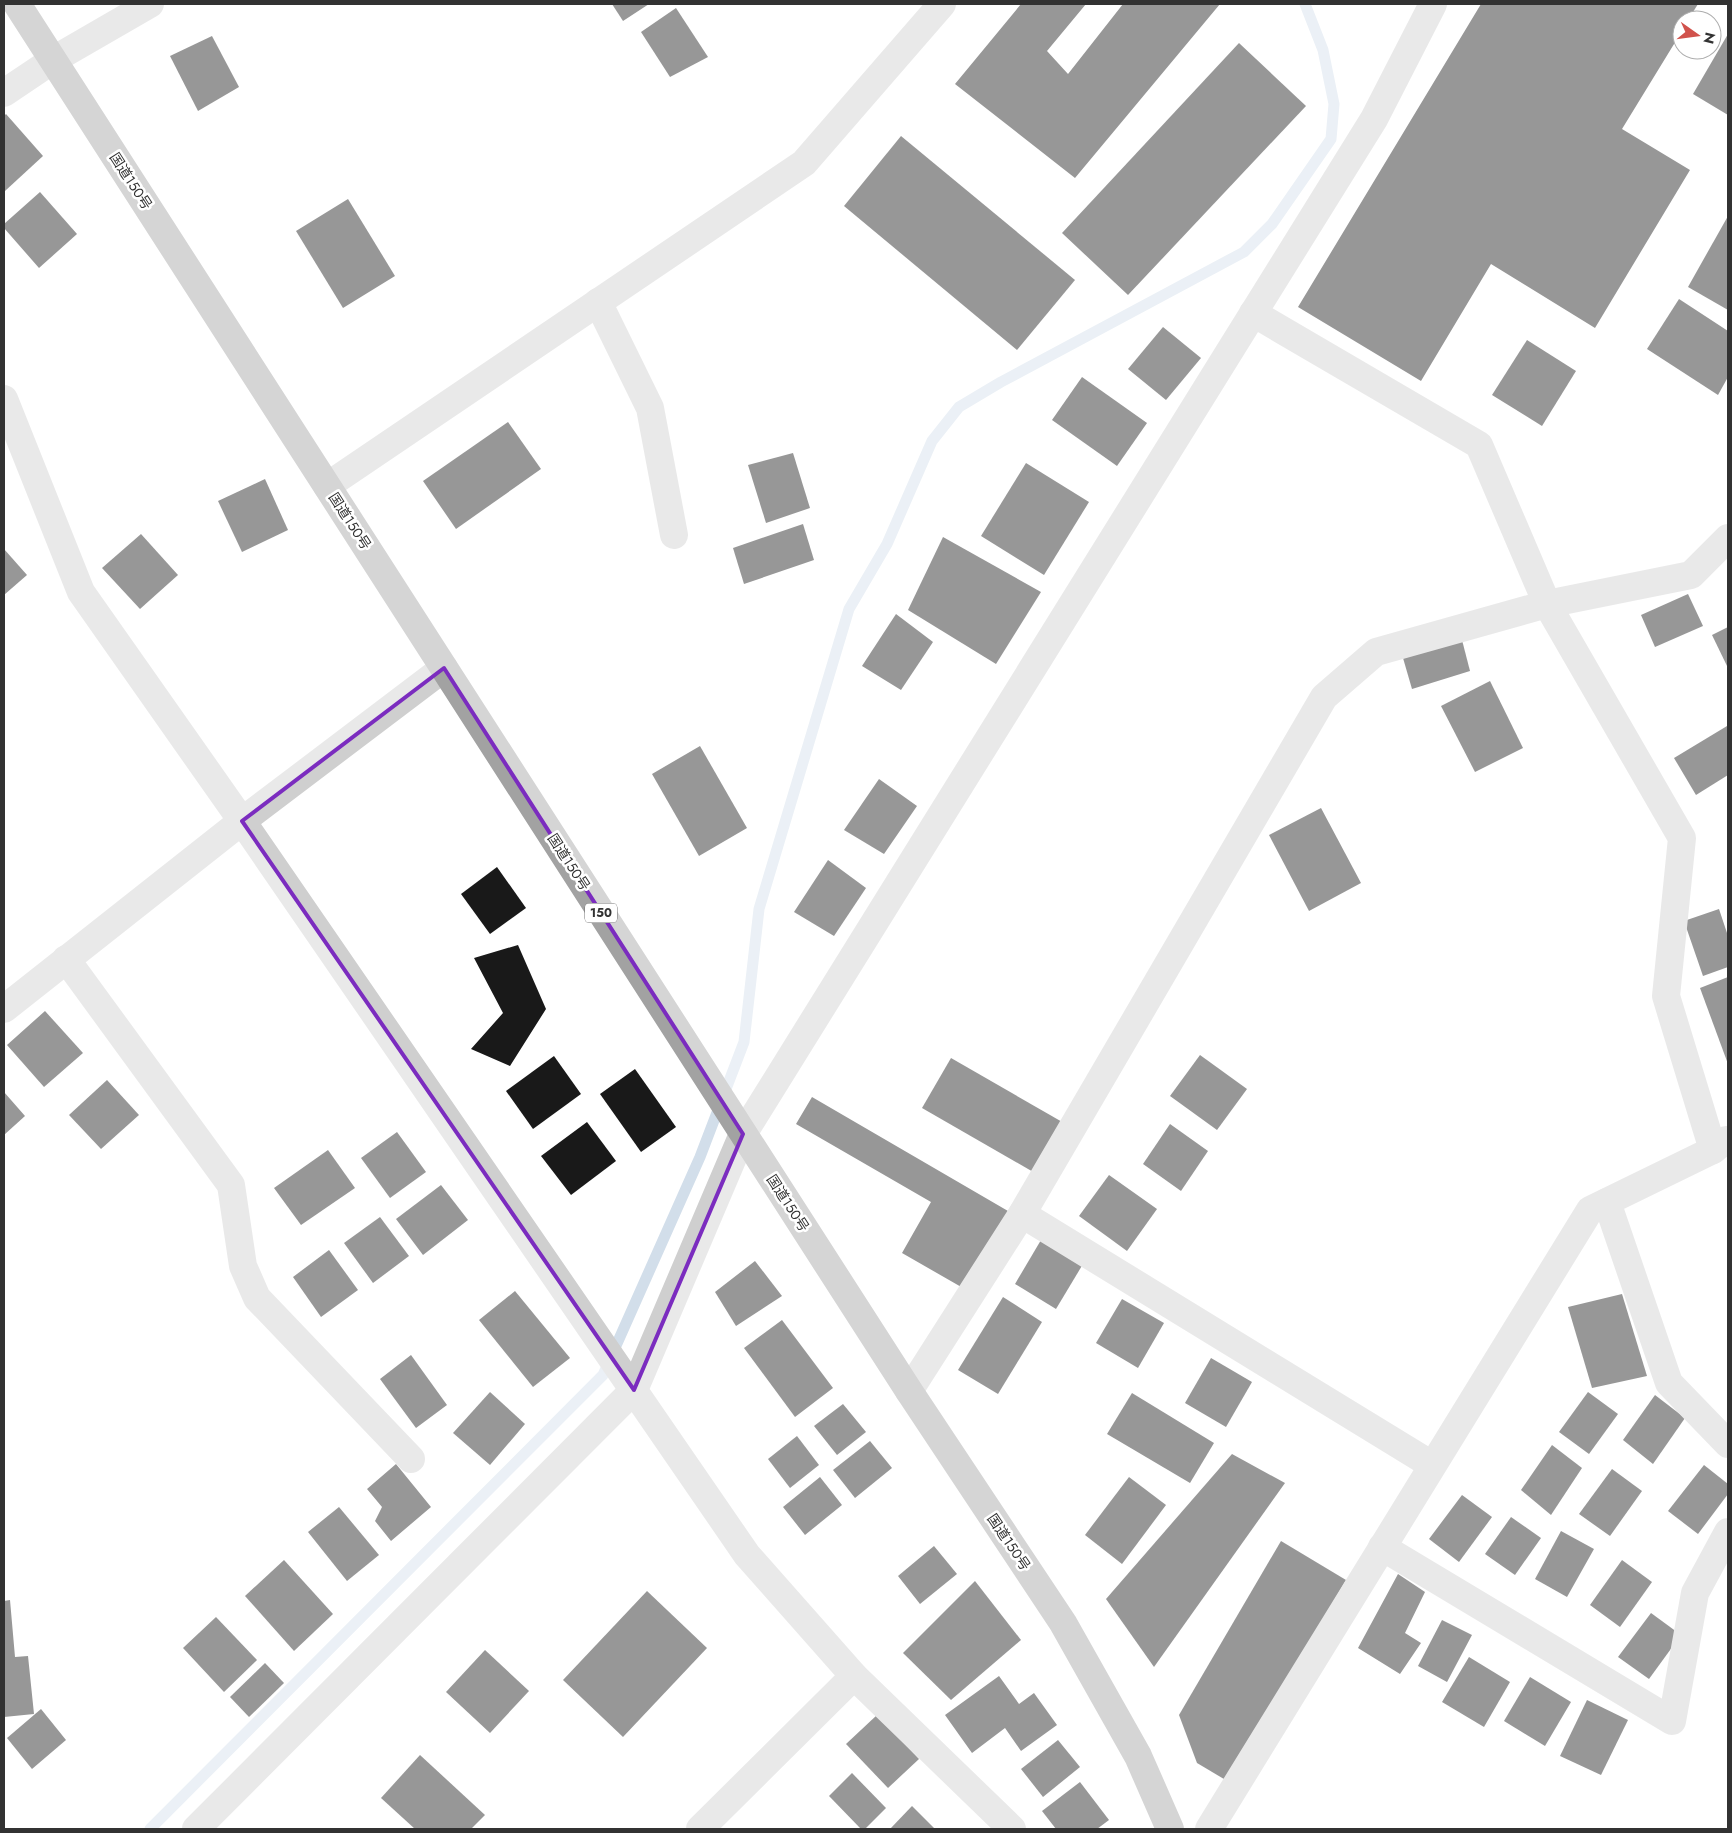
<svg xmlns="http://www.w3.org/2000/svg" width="1732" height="1833" viewBox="0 0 1732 1833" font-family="Jost,'Noto Sans JP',sans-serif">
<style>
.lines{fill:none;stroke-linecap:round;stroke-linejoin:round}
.stream{stroke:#d2deea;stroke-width:11}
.building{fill:#191919}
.minor{stroke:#cfcfcf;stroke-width:28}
.trunk{stroke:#a2a2a2;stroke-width:28}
.marked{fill:none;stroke:#7b2cbf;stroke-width:4;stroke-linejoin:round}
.labels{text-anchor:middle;stroke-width:5;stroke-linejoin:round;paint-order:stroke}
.shield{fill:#fff;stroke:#707070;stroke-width:1}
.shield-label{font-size:12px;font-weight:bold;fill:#323232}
.street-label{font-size:14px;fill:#323232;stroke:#fff}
</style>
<rect width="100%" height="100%" fill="#fff"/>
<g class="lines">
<!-- stream -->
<path class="stream" d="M 150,1829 L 603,1375 L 700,1157 L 744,1042 L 759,909 L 849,609 L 887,544 L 932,441 L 959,407 L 1001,382 L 1244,252 L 1272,224 L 1331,139 L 1334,104 L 1323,50 L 1305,4"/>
</g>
<!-- building -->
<g class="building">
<path d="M 612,4 L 649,4 L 623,21 Z"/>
<path d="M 1021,4 L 1086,4 L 1047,51 L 1068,74 L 1123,4 L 1220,4 L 1075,178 L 955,84 Z"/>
<path d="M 1481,4 L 1698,4 L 1688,20 L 1682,20 L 1682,31 L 1622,129 L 1690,170 L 1595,328 L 1491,264 L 1421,381 L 1298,307 Z"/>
<path d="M 676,8 L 708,57 L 670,77 L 641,32 Z"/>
<path d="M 1728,34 L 1728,115 L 1693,94 Z"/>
<path d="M 212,36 L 239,87 L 198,111 L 170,56 Z"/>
<path d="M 1239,43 L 1306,106 L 1128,295 L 1062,233 Z"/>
<path d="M 6,114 L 43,156 L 5,191 L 4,116 Z"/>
<path d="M 901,136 L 1075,280 L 1017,350 L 844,206 Z"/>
<path d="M 40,192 L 77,234 L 39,268 L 4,228 L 4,224 Z"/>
<path d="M 348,199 L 395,276 L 343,308 L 296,231 Z"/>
<path d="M 1728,216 L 1728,310 L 1688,287 Z"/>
<path d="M 1679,299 L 1728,331 L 1728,377 L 1718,395 L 1647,349 Z"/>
<path d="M 1163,327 L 1201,358 L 1166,400 L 1128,369 Z"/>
<path d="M 1527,340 L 1576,371 L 1542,426 L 1492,395 Z"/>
<path d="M 1082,377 L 1147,423 L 1117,466 L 1052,420 Z"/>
<path d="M 508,422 L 541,469 L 456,529 L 423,481 Z"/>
<path d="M 793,453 L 810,508 L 766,523 L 748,465 Z"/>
<path d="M 1026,463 L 1089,502 L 1044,575 L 981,536 Z"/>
<path d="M 265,479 L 288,530 L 242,552 L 218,501 Z"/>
<path d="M 803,524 L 814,560 L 744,584 L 733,548 Z"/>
<path d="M 141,534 L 178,575 L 140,609 L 102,568 Z"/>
<path d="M 943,537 L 1041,592 L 996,664 L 908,610 Z"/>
<path d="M 4,549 L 27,575 L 4,595 Z"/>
<path d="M 1688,594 L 1703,626 L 1655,647 L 1641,615 Z"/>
<path d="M 896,614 L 933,642 L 901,690 L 862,666 Z"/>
<path d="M 1728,627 L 1728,668 L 1712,635 Z"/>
<path d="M 1462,640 L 1470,671 L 1412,689 L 1403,658 Z"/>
<path d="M 1490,681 L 1523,748 L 1475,772 L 1441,706 Z"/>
<path d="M 1727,726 L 1728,775 L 1696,795 L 1674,758 Z"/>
<path d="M 700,746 L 747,828 L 699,856 L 652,774 Z"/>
<path d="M 879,779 L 917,806 L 884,854 L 844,830 Z"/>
<path d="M 1321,808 L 1361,883 L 1309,911 L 1269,835 Z"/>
<path d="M 828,860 L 866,888 L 834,936 L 794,912 Z"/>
<path d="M 497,867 L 526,908 L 490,934 L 461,894 Z"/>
<path d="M 1719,909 L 1728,936 L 1728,967 L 1703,976 L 1684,921 Z"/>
<path d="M 518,945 L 546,1009 L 510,1066 L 471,1049 L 503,1013 L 474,958 Z"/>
<path d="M 1728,977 L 1728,1064 L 1700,988 Z"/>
<path d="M 45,1011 L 83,1053 L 44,1087 L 7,1045 Z"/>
<path d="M 1200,1055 L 1247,1089 L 1217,1130 L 1170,1096 Z"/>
<path d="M 554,1056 L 581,1094 L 533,1129 L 506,1091 Z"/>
<path d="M 951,1058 L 1064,1123 L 1035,1173 L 922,1108 Z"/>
<path d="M 635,1069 L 676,1127 L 641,1152 L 600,1094 Z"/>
<path d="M 107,1080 L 139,1115 L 101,1149 L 69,1115 Z"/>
<path d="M 4,1092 L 25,1116 L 4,1135 Z"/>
<path d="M 812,1097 L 1008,1211 L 963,1288 L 902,1253 L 931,1202 L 796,1124 Z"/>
<path d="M 587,1122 L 616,1161 L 571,1195 L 541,1156 Z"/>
<path d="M 1170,1124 L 1208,1151 L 1181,1191 L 1143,1164 Z"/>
<path d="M 397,1132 L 426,1172 L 390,1198 L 361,1158 Z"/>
<path d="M 328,1150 L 355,1188 L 301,1225 L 274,1188 Z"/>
<path d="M 1109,1175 L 1157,1209 L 1127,1251 L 1079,1216 Z"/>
<path d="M 441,1185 L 468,1220 L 423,1255 L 396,1219 Z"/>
<path d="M 380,1217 L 409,1256 L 373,1283 L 344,1243 Z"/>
<path d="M 1041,1240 L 1083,1264 L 1056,1309 L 1015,1284 Z"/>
<path d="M 329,1250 L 358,1290 L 321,1317 L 293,1277 Z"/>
<path d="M 755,1261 L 782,1296 L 736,1326 L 715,1292 Z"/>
<path d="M 515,1291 L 570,1358 L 533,1387 L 479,1320 Z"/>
<path d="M 1622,1294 L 1647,1376 L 1592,1388 L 1568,1307 Z"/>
<path d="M 1003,1297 L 1042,1322 L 998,1394 L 958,1370 Z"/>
<path d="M 1122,1299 L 1164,1323 L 1138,1368 L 1096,1343 Z"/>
<path d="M 782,1320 L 833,1388 L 795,1417 L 744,1348 Z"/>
<path d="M 411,1355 L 447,1405 L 416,1428 L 380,1379 Z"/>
<path d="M 1211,1358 L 1252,1382 L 1226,1427 L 1185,1403 Z"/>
<path d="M 490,1392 L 525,1424 L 490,1465 L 453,1433 Z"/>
<path d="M 1588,1392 L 1618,1414 L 1589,1454 L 1559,1432 Z"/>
<path d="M 1132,1393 L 1214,1443 L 1190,1483 L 1107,1434 Z"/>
<path d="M 1655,1395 L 1685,1418 L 1653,1464 L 1623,1440 Z"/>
<path d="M 843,1404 L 866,1432 L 837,1455 L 814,1426 Z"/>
<path d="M 797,1436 L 819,1465 L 790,1488 L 768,1459 Z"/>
<path d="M 870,1441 L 892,1468 L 855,1498 L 833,1470 Z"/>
<path d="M 1552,1445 L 1582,1468 L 1551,1515 L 1521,1490 Z"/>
<path d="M 1232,1454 L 1285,1483 L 1154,1667 L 1106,1599 Z"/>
<path d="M 396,1464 L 431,1507 L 391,1541 L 375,1521 L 382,1507 L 367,1489 Z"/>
<path d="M 1704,1465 L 1728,1484 L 1728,1494 L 1698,1534 L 1668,1511 Z"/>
<path d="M 1612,1469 L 1642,1491 L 1610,1536 L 1579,1514 Z"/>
<path d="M 820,1477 L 842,1505 L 805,1535 L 783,1507 Z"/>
<path d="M 1129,1477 L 1166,1505 L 1122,1564 L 1085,1535 Z"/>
<path d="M 1462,1495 L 1492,1517 L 1459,1562 L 1429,1539 Z"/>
<path d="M 339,1507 L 379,1555 L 347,1581 L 308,1532 Z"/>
<path d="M 1511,1517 L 1541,1538 L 1515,1575 L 1485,1554 Z"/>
<path d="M 1561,1531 L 1594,1549 L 1567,1597 L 1535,1579 Z"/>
<path d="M 1281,1541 L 1346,1580 L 1229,1782 L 1197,1763 L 1179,1715 Z"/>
<path d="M 934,1546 L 957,1574 L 920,1604 L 898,1576 Z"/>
<path d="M 284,1560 L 333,1614 L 294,1651 L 245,1596 Z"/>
<path d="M 1622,1560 L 1652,1582 L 1620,1627 L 1590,1605 Z"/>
<path d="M 1398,1574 L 1425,1592 L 1405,1633 L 1421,1643 L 1400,1674 L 1358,1648 Z"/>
<path d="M 975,1581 L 1021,1640 L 951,1700 L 903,1653 Z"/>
<path d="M 647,1591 L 707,1648 L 623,1737 L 563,1680 Z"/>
<path d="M 10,1600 L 15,1657 L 28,1656 L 34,1714 L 4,1717 L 4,1601 Z"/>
<path d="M 1651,1613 L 1681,1635 L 1649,1679 L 1618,1657 Z"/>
<path d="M 216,1617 L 257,1660 L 224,1692 L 183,1648 Z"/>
<path d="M 1442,1620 L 1472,1635 L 1447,1682 L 1418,1666 Z"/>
<path d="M 485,1650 L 529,1691 L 490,1733 L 446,1692 Z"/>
<path d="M 1469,1657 L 1510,1682 L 1484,1727 L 1442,1702 Z"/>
<path d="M 265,1663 L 284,1683 L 249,1717 L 230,1697 Z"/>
<path d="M 999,1676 L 1019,1704 L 1034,1693 L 1057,1725 L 1021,1751 L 1005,1728 L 972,1753 L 945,1715 Z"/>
<path d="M 1530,1677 L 1571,1702 L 1545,1746 L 1504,1721 Z"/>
<path d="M 1587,1700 L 1628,1720 L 1601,1775 L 1560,1756 Z"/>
<path d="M 41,1709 L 66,1740 L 32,1769 L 7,1738 Z"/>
<path d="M 877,1715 L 919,1759 L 888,1788 L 846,1744 Z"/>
<path d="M 1058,1740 L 1080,1767 L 1043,1797 L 1021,1769 Z"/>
<path d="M 420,1755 L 485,1815 L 471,1829 L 415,1829 L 381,1798 Z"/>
<path d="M 852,1773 L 886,1808 L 865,1829 L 861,1829 L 829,1796 Z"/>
<path d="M 1080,1782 L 1109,1820 L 1097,1829 L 1056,1829 L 1042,1811 Z"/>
<path d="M 912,1806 L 935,1829 L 890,1829 Z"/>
</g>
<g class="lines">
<!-- minor -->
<g class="minor">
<path d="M 4,93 L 53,60 L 150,4"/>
<path d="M 598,302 L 650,408 L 674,535"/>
<path d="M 1253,313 L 1479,445 L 1547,604 L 1682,838 L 1666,996 L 1713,1150"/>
<path d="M 4,399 L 81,592 L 242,821 L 747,1555 L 854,1676 L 1012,1829"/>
<path d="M 327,486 L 804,163 L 942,4"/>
<path d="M 66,959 L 231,1185 L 243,1266 L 257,1298 L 411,1459"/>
<path d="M 4,1009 L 242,821 L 444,668"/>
<path d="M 1607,1202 L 1669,1383 L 1728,1444"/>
<path d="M 1022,1214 L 1432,1465"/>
<path d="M 909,1391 L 1022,1214 L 1324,697 L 1376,652 L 1547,604 L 1691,575 L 1728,538"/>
<path d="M 1382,1547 L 1672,1721 L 1695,1593 L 1728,1532"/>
<path d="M 196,1829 L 634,1390 L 743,1134 L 1374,119 L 1433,4"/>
<path d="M 700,1829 L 854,1676"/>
<path d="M 1209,1829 L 1590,1210 L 1713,1150 L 1726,1140"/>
</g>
<!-- trunk -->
<path class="trunk" d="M 17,4 L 909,1391 L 1063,1623 L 1138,1756 L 1170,1829"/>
</g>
<!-- marked area -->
<path d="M0 0H1732V1833H0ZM 444,668 L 743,1134 L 634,1390 L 242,821 Z" fill="#fff" fill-opacity=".55" fill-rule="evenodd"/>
<path class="marked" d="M 444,668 L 743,1134 L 634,1390 L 242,821 Z"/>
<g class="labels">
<!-- shield labels -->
<rect class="shield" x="585" y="903.5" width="32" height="19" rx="4"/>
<g class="shield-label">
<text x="601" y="917">150</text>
</g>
<!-- street labels -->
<g class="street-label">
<text transform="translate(131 181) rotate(57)" y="5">国道150号</text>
<text transform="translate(350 521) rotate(57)" y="5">国道150号</text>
<text transform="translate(569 862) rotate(57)" y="5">国道150号</text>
<text transform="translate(788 1203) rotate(57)" y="5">国道150号</text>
<text transform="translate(1009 1542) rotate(56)" y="5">国道150号</text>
</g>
</g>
<!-- border -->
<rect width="1732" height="1833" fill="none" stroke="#323232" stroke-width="10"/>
<!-- north arrow -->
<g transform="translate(1697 35) rotate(104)"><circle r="24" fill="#ffffff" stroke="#adadad"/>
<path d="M0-4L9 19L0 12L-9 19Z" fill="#d1524c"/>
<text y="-8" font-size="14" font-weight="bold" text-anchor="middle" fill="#323232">N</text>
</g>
</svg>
